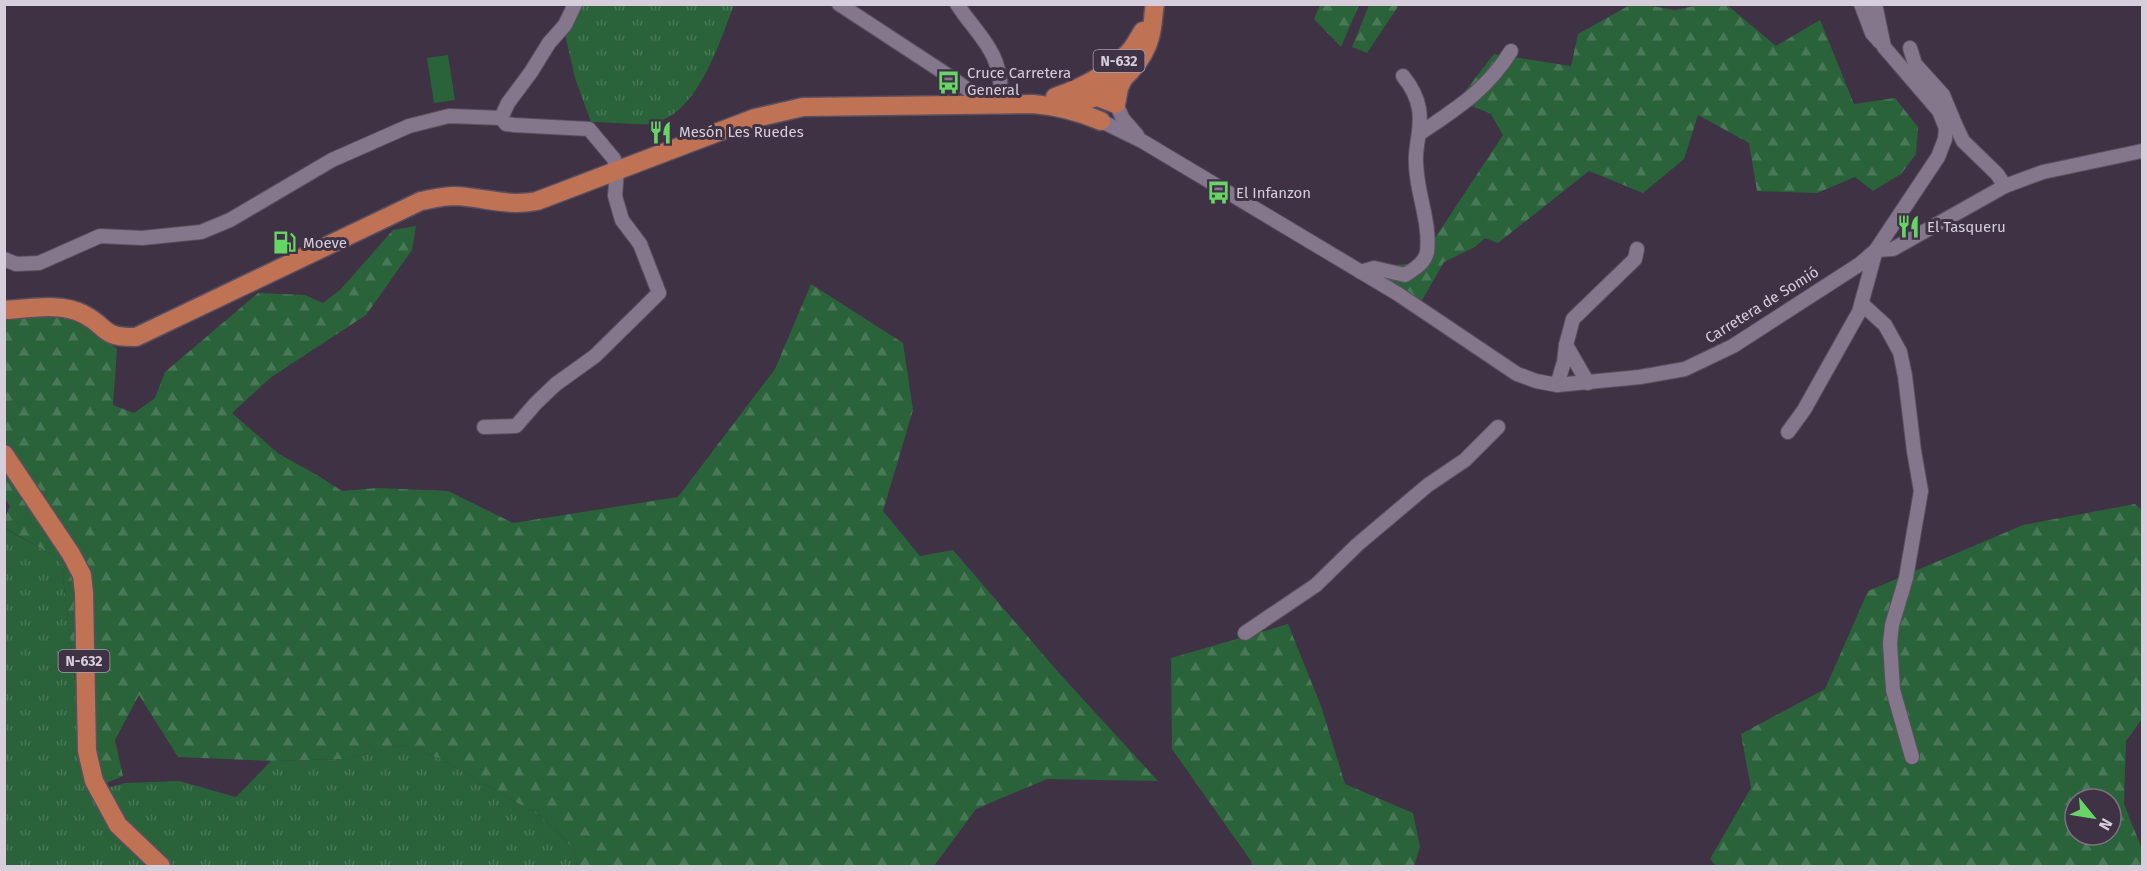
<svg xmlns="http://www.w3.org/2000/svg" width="2147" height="871" viewBox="0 0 2147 871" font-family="'Fira Sans',sans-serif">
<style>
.grass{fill:url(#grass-tufts)}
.forest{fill:url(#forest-firs);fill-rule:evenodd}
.garden{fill:#2a633a}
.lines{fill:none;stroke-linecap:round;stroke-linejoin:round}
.minor-casing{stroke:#5a4f60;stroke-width:16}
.highway-casing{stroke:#5a4f60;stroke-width:21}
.minor{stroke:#84768b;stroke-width:14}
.highway{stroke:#c07254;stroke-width:18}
.labels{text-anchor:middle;stroke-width:6;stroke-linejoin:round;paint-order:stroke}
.shield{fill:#3e3244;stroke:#a89fad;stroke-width:1.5}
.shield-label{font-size:14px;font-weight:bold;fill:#d6ceda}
.poi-label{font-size:15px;fill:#d6ceda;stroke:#3e3244;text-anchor:start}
.street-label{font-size:15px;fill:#d6ceda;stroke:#3e3244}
</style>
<defs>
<pattern id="grass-tufts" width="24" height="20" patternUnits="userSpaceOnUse" patternTransform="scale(1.5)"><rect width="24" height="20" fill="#2a633a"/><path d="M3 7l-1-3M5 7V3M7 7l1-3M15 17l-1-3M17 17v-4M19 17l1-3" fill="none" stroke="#487856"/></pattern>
<pattern id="forest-firs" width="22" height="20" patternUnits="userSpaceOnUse" patternTransform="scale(1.5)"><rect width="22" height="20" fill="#2a633a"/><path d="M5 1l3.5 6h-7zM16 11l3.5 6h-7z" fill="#487856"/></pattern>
</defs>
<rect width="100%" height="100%" fill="#3e3244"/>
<!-- grass -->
<g class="grass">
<path d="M 580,5 L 734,5 C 719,43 697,119 648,124 C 630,125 610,122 591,122 L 575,78 L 565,34 Z"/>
<path d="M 4,528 L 61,560 L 88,793 L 125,783 L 179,781 L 236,797 L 271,761 L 346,759 L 402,745 L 441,759 L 542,817 L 574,849 L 577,866 L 5,866 Z"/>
</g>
<!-- forest -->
<g class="forest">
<path d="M 1320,5 L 1359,5 L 1341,47 L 1314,19 Z"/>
<path d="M 1369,5 L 1399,5 L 1367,53 L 1352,47 Z"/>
<path d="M 1630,5 L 1646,5 L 1675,10 L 1699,5 L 1727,5 L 1776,46 L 1820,20 L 1854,104 L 1895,98 L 1918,127 L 1916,154 L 1901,174 L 1873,191 L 1855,177 L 1817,193 L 1757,191 L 1749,143 L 1698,115 L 1684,159 L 1643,193 L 1589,171 L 1498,243 L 1485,238 L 1475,247 L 1444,262 L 1421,302 L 1377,273 L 1394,265 L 1412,264 L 1437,235 L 1503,135 L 1491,114 L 1458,100 L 1494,54 L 1571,66 L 1578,34 Z"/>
<path d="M 416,226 L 412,250 L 366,315 L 270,378 L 232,413 L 279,454 L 317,475 L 342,491 L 377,488 L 448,491 L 513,523 L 678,497 L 775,369 L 811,284 L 903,343 L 913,410 L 883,511 L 920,556 L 953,550 L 1059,673 L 1158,781 L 1047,779 L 976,809 L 934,866 L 577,866 L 574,849 L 542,817 L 441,759 L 402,745 L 346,759 L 271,761 L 178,757 L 139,695 L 115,740 L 123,776 L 88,791 L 61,560 L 5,528 L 4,520 L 10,506 L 4,497 L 5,317 L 44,316 L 78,320 L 117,349 L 113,405 L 134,413 L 155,398 L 165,372 L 258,293 L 305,295 L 323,303 L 341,289 L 393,230 Z"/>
<path d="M 2135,504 L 2142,510 L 2142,719 L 2126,741 L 2124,804 L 2142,849 L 2142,866 L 1716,866 L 1710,859 L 1751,788 L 1741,734 L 1825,689 L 1868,591 L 2023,525 ZM 2075,799 L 2111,799 L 2111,835 L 2075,835 Z"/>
<path d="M 1288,624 L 1321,706 L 1345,784 L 1413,813 L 1420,847 L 1414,866 L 1252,866 L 1251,861 L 1172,749 L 1171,658 Z"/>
</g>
<!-- garden -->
<path class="garden" d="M 448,55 L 455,100 L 434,103 L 427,58 Z"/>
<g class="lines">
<defs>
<g id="minor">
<path d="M 839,4 L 952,78 L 987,104"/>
<path d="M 957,4 C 967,20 981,34 990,50 C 1000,66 1001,86 1002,104"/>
<path d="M 1861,4 L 1872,33 L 1880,42"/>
<path d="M 1910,48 L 1915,64 L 1943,95 L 1955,124"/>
<path d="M 1116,104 L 1123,119 L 1137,135"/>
<path d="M 501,118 L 508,103 L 531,72 L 549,43 L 565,25 L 575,4"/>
<path d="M 1101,121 L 1142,141 L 1398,294 L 1517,374 L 1536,381 L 1557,385 L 1640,377 L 1685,369 L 1733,346 L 1860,264 L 1876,250 L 1938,157 L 1945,139 L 1946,128 L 1939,111 L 1884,47 L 1875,4"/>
<path d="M 1948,127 L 1955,124 L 1963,141 L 1997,174 L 2005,186"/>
<path d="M 1419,134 C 1457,108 1486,91 1511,51"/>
<path d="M 1876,250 L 1893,249 L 2005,186 L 2043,172 L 2142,151"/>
<path d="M 4,259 L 16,264 L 39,263 L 100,236 L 142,238 L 201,232 L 230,220 L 332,160 L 409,126 L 449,116 L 501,118 L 506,124 L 514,125 L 589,129 L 614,159 L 617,170 L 615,196 L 622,220 L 640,244 L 659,293 L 595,356 L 556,384 L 536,403 L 516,426 L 484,427"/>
<path d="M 1361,272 L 1374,268 L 1405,275 C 1414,269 1425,263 1427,252 C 1431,220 1414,188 1416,155 C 1417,139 1422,125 1419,109 C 1417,96 1411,86 1403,76"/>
<path d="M 1862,304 L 1885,325 L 1900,352 L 1905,376 L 1914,451 L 1921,491 L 1906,578 L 1892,625 L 1890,643 L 1893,690 L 1912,757"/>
<path d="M 1588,383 L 1566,345 L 1573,319 L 1635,259 L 1637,249"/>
<path d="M 1557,385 L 1564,362 L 1566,345"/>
<path d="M 1788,432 L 1804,410 L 1859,312 L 1876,250"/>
<path d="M 1245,633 L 1316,585 L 1357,545 L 1428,485 L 1465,460 L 1498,427"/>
</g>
<g id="highway">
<path d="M 1090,94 L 1116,104 L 1119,88 L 1124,77"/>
<path d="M 1055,97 C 1081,88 1108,75 1127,54 C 1134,48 1138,38 1143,31"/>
<path d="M 1061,105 C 1073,103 1087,101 1098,96 C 1120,86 1144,61 1150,37 C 1153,27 1153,15 1155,4"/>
<path d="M 4,310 C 28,309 61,302 83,314 C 108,326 100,338 136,337 L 421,201 C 432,199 443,196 454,196 C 483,197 508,207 537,201 L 755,118 L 803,107 L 1033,104 C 1057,106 1078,111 1101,121"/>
<path d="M 4,454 L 71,554 L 82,575 L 84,593 L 87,751 L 94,781 L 118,825 L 161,866"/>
</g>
</defs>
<!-- minor casing -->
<use href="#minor" class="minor-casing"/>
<!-- highway casing -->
<use href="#highway" class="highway-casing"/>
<!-- minor -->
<use href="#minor" class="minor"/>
<!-- highway -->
<use href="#highway" class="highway"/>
</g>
<!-- icons -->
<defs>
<symbol id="bus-bare" viewBox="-9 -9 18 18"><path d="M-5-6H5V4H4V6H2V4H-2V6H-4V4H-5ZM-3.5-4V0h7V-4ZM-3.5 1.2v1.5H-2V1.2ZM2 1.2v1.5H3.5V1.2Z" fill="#67d466" stroke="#3e3244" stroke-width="2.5" paint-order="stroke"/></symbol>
<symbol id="restaurant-bare" viewBox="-9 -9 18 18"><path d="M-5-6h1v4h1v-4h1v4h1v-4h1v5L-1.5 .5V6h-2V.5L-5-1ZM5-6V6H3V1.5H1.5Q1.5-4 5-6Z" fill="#67d466" stroke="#3e3244" stroke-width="2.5" paint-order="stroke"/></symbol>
<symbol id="fuel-bare" viewBox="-9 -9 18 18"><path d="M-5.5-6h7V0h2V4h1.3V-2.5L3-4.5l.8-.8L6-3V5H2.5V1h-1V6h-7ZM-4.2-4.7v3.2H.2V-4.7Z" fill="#67d466" stroke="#3e3244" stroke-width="2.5" paint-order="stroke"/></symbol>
</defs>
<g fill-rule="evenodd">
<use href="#bus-bare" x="932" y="66" width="33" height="33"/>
<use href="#restaurant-bare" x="644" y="116" width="33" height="33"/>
<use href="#bus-bare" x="1202" y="176" width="33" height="33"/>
<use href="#restaurant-bare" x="1892" y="210" width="33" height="33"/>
<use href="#fuel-bare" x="268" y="226" width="33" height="33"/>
</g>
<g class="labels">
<!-- shield labels -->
<g class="shield">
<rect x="1093.5" y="50" width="51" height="22" rx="4.5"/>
<rect x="58.5" y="650" width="51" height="22" rx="4.5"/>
</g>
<g class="shield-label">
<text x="1119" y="66">N-632</text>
<text x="84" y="666">N-632</text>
</g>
<!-- poi labels -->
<g class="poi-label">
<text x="967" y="78">Cruce Carretera<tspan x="967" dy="17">General</tspan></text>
<text x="679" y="137">Mesón Les Ruedes</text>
<text x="1236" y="198">El Infanzon</text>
<text x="1927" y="232">El Tasqueru</text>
<text x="303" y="248">Moeve</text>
</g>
<!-- street labels -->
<g class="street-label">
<text transform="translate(1762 305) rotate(-32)" y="5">Carretera de Somió</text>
</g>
</g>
<!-- border -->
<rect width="2147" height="871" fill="none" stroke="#d6ceda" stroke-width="12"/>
<!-- north arrow -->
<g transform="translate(2093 817) rotate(120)"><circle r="28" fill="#3e3244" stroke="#7b7080" stroke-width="1.5"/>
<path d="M0-4.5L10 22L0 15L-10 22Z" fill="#67d466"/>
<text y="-9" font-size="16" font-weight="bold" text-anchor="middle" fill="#d6ceda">N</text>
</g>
</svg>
